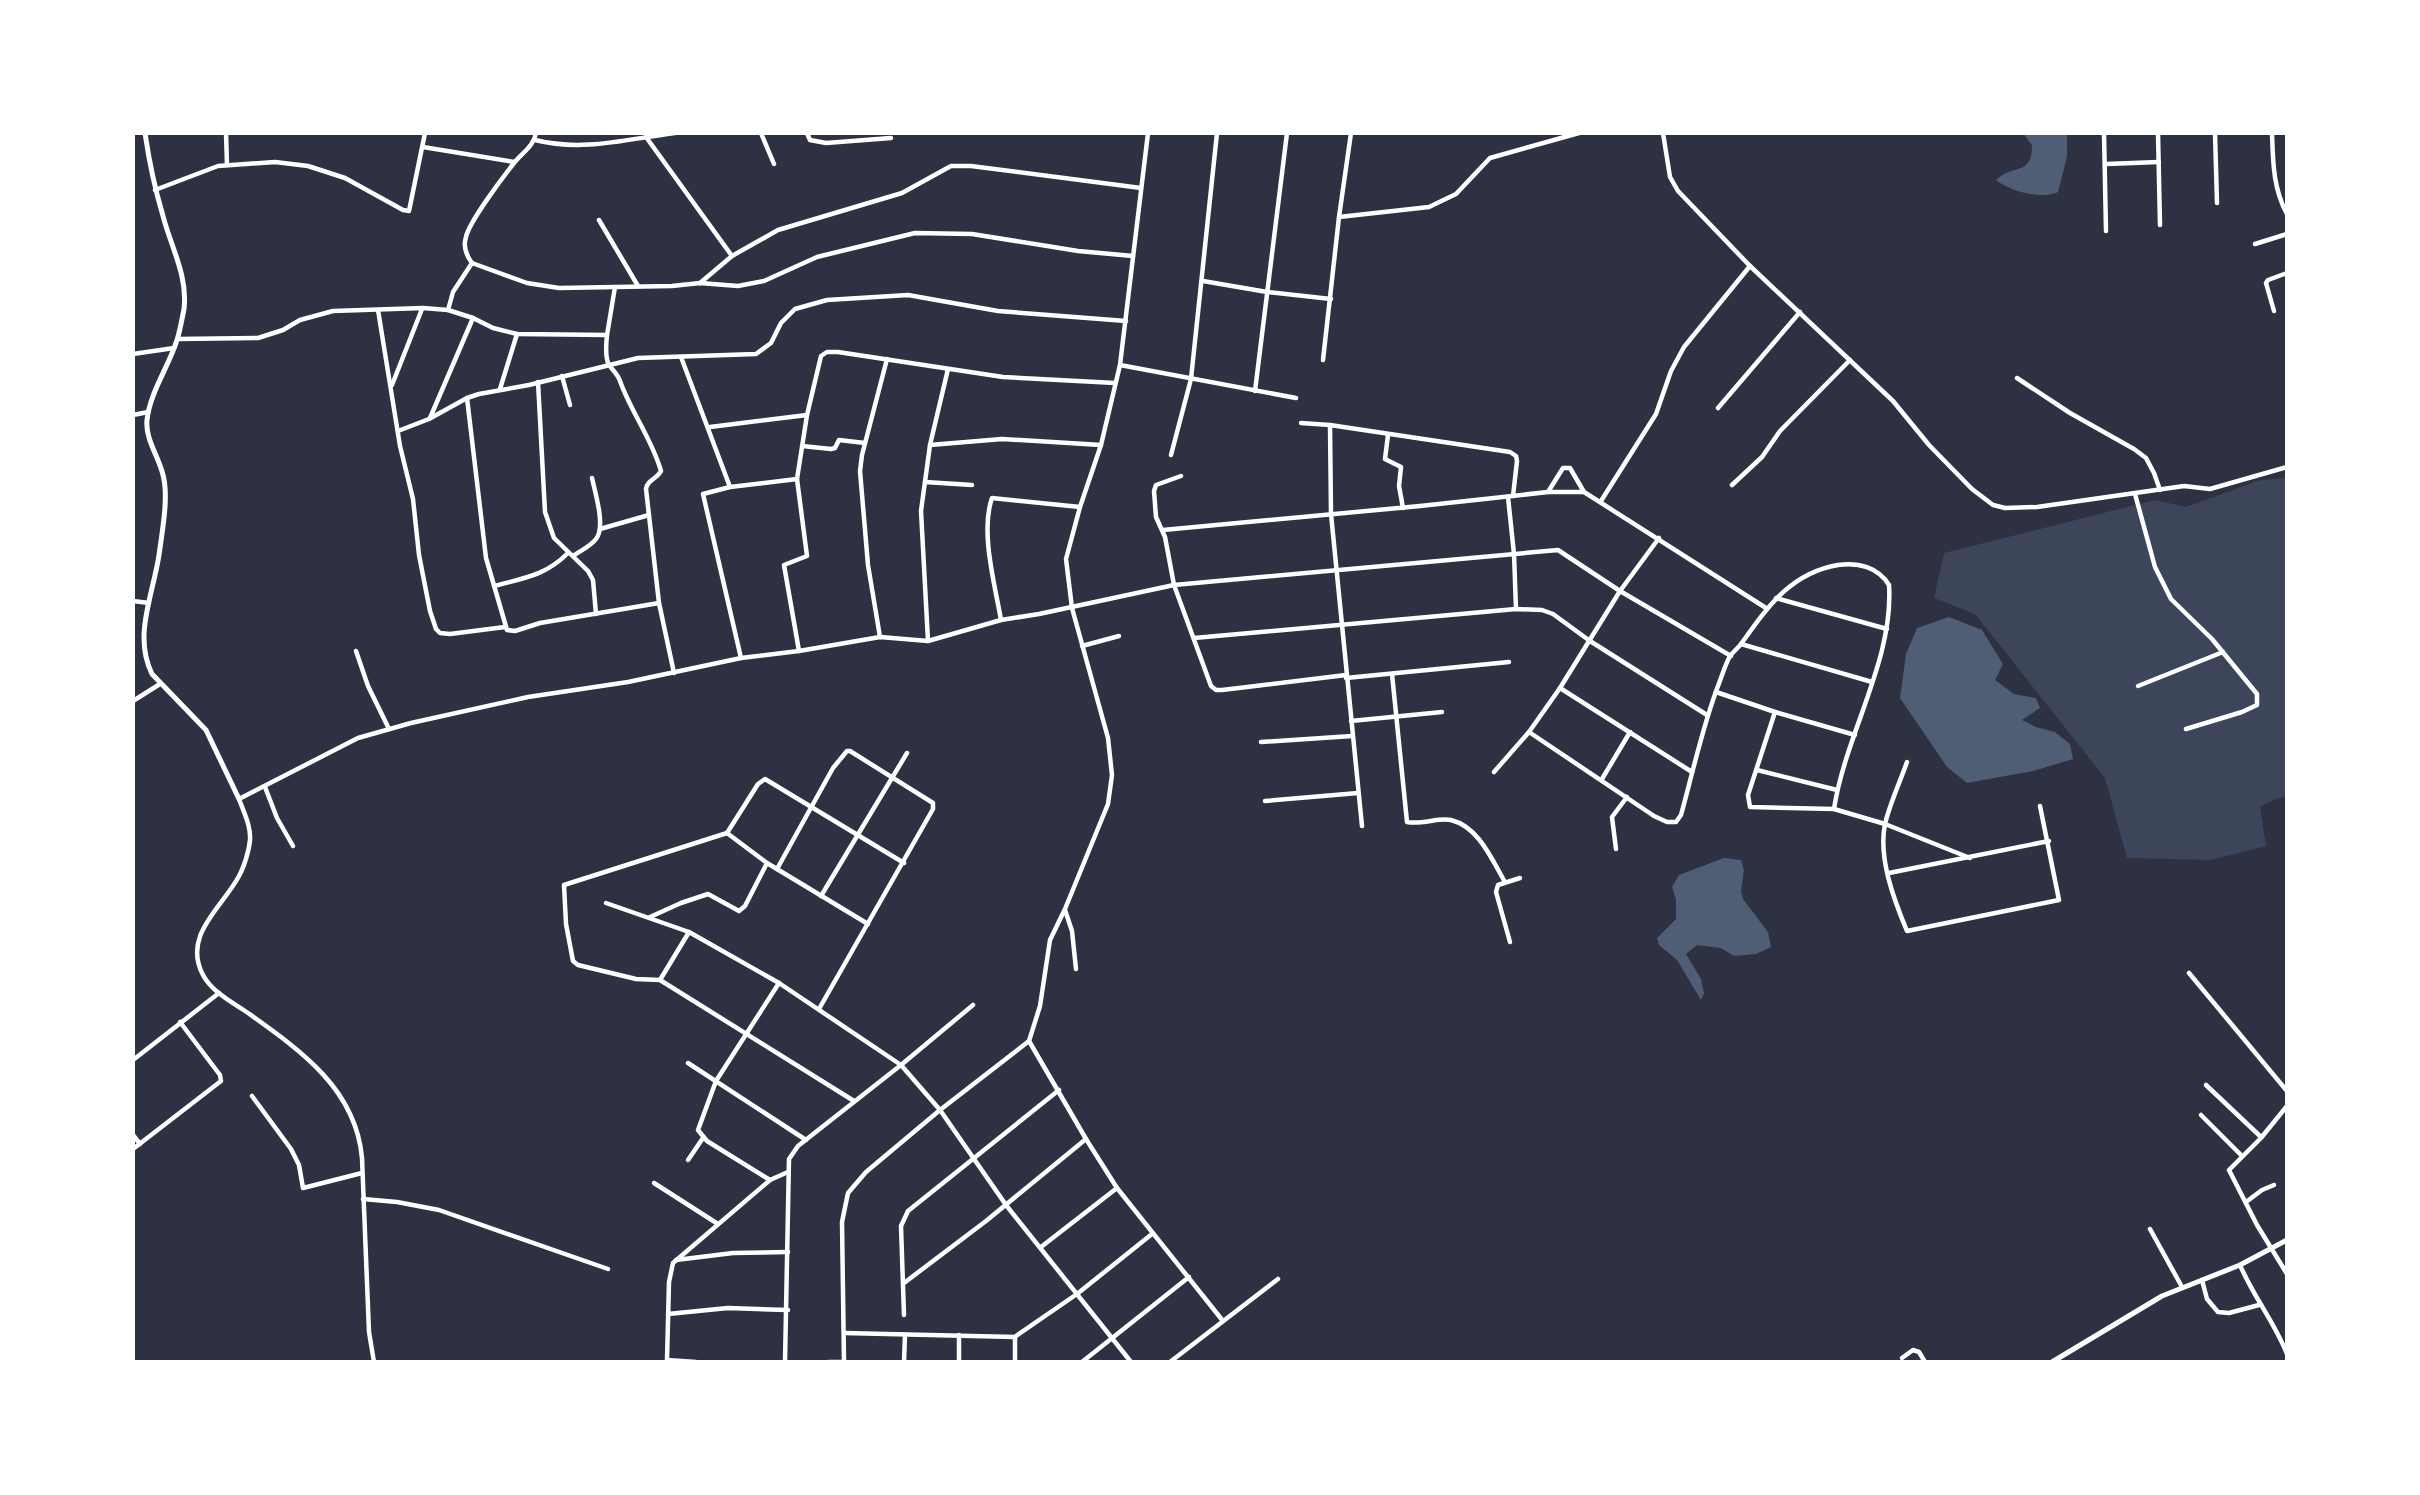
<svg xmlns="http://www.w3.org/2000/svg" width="2420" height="1495" viewBox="0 0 2420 1495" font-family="Jost,sans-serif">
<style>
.green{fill:#3c4559}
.water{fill:#4f5d75}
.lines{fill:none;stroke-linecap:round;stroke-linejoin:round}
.minor{stroke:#fff;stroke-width:4.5}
.tertiary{stroke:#fff;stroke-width:5}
</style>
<rect width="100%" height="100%" fill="#2d3142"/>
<!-- green -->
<path class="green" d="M 2287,478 L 2287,795 L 2260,806 L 2266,846 L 2211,860 L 2127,858 L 2105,778 L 1975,614 L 1934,598 L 1944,553 L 2155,500 L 2186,507 L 2260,480 Z"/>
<!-- water -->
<g class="water">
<path d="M 2023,133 L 2067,133 L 2067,157 L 2058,192 C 2042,200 2009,191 1996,180 C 2013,163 2032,177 2032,145 Z"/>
<path d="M 1949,617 L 1982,630 L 2003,664 L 1995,680 L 2014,694 L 2036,698 L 2040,708 L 2022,720 L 2036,727 L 2055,732 L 2070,744 L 2073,759 L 2033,771 L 1967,783 L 1947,767 L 1900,698 L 1906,654 L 1917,628 Z"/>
<path d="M 1724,858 L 1741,860 L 1744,870 L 1741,891 L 1743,899 L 1768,932 L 1771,947 L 1756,954 L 1734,956 L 1721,948 L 1697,945 L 1686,954 L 1701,979 L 1704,993 L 1701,1000 L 1677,960 L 1659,945 L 1657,938 L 1676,919 L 1676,900 L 1672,887 L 1679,875 Z"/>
</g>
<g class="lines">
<!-- minor -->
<g class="minor">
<path d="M 226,133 L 227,165"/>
<path d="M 761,133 L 774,164"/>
<path d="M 807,133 L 810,140 L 826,143 L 891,138"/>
<path d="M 1663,133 L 1670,177 L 1678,191 L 1750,266 L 1893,401 L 1929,445 L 1972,489 L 1993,505 L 2005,508 L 2037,507 L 2184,486 L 2210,489 L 2287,467"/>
<path d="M 2104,133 L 2106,231"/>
<path d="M 2158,133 L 2160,225"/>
<path d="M 2215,133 L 2217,203"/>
<path d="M 2272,133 C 2273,162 2273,188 2287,214"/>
<path d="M 646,137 L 732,256"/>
<path d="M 535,140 C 583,152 627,139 675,133"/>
<path d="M 423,147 L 514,162"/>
<path d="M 2106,164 L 2159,162"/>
<path d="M 155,190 L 218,166 L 275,162 L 308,166 L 345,178 L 403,210 L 409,211 L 425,133"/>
<path d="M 1339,217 L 1429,207 L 1456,194 L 1490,158 L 1579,133"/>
<path d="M 599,220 L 638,286"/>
<path d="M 2255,244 L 2287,234"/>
<path d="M 472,263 L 527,283 L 559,288 L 672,286 L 700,283 L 738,286 L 764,281 L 817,257 L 915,233 L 972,234 L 1078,251 L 1133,256"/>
<path d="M 472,263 C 466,255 463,246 466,237 C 469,222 503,177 514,163 C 522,153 534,146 536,133"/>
<path d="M 1203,281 L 1267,292 L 1331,299"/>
<path d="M 700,283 L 732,256 L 778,230 L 902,193 L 951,166 L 971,166 L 1141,188"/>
<path d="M 378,310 L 400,446 L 413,499 L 419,555 L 430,611 L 436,629 L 440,633 L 450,634 L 505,627"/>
<path d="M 448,310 L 453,292 L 472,263"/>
<path d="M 2274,311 L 2266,283 L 2268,280 L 2287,273"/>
<path d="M 607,335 L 615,287"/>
<path d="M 178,339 L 258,338 L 283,330 L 300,320 L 333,311 L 423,308 L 448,310 L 473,318 L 493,328 L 517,334 L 607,335 C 606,344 605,354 608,363 C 611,369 618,374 620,381 C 631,412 652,439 661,471 C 657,479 647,480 646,489 L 659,603 L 674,673"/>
<path d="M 133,354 L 174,348"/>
<path d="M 681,357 L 730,487"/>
<path d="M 1323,360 L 1339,217 L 1351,133"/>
<path d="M 1120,365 L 1296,398"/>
<path d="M 562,376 L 570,405"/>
<path d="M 2017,378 L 2070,413 L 2134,449 L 2146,458 L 2154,473 L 2160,490"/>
<path d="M 538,382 L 545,512 L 554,538 L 588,571 L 593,580 L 596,614"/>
<path d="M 392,385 L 422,309"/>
<path d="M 500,389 L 517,334"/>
<path d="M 1255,391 L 1287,133"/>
<path d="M 467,398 L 486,558 L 507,630 L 515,631 L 540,623 L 659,603"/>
<path d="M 1718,408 L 1800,312"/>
<path d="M 133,415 L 148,412"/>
<path d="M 430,418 L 473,318"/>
<path d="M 1301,423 L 1330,425 L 1510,452 L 1516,456 L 1517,461 L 1513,496"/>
<path d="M 1330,425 L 1331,514 L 1362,826"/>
<path d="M 710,427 L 807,415"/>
<path d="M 398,431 L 429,419 L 467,398 L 479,394 L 529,385 L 638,358 L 756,354 L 771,343 L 781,323 L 795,309 L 827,300 L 908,295 L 998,311 L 1126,321"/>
<path d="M 1388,435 L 1385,459 L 1401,467 L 1399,486 L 1403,508"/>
<path d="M 930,445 L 1002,439 L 1101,445"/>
<path d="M 802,446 L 831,449 L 835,448 L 839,440 L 865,443"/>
<path d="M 1171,455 L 1191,379 L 1217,133"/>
<path d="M 1181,476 L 1156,485 L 1154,491 L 1156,517 L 1165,537 L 1174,585 L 1211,686 L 1216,690 L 1222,690 L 1346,675"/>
<path d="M 925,482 L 972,485"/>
<path d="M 1732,485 L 1762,457 L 1780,431 L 1850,360"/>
<path d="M 1548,492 L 1563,468 L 1570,468 L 1584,492 L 1766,608"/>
<path d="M 2135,494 L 2155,567 L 2171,599 L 2212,639 L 2257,694 L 2257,705 L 2242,712 L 2186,729"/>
<path d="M 1508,497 L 1514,554 L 1516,609"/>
<path d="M 1601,501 L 1656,414 L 1671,371 L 1684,347 L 1750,266"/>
<path d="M 600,529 L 649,515"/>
<path d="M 1163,530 L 1420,506 L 1548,492 L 1584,492"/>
<path d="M 573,556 C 580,551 591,546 596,539 C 606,527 595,492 592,478"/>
<path d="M 494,586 C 524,578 545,576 568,553"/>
<path d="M 1776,598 L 1887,629"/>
<path d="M 133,601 L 149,603"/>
<path d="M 1001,620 C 995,585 980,532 992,498 L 1080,507"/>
<path d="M 880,637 L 868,565 L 860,471 L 862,455 L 887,359"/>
<path d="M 1194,638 L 1516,609 L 1542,610 L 1553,614 L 1590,641 L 1707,715"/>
<path d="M 928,641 L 921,511 L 930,445 L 948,369"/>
<path d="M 1741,644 L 1872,682"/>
<path d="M 1082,646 L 1119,636"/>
<path d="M 356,651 L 368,686 L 389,729"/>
<path d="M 799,651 L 784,565 L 807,556 L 797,479 L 807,415 L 821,356 L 827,352 L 838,352 L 1003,377 L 1115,383"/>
<path d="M 741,658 L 703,494 L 730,487 L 797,479"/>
<path d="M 1392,674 L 1407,822 C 1422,825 1439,817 1451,820 C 1479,827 1492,860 1505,882"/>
<path d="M 1346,678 L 1509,662"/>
<path d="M 2138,686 L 2223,652"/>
<path d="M 1560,688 L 1692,772"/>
<path d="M 1716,692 L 1775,712 L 1855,735"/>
<path d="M 133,701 L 160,684"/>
<path d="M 1775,712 L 1748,795 L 1750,807 L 1834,809 L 1885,824 L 1970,858"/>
<path d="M 1351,721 L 1442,712"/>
<path d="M 1529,732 L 1654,816 L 1667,822 L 1676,822 L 1681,815 C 1693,772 1702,728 1718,686 C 1722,676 1725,665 1730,656 C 1733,652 1738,648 1741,644 C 1767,608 1790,573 1838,565 C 1858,562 1878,567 1889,585 C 1894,660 1845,735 1834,809"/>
<path d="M 1261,742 L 1352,736"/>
<path d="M 1907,762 C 1900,782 1890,803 1885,824 C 1878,858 1894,900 1907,931 L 2059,900 L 2040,806"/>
<path d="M 1757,770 L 1837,790"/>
<path d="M 1494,772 L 1529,732 L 1560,688 L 1620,591 L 1659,538"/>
<path d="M 1602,779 L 1630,732"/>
<path d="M 265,787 L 277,818 L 293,846"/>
<path d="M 1265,801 L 1358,793"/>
<path d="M 727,833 L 564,885 L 566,924 L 573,961 L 578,965 L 636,979 L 660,980 L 854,1101"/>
<path d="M 727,833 L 758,784 L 765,779 L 904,863"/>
<path d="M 727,833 L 767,863 L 868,924"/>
<path d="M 1616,849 L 1612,817 L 1627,797"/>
<path d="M 777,869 L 833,768 L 847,751 L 850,751 L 933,803 L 933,809 L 819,1009"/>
<path d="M 1889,873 L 2049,841"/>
<path d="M 821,896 L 907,753"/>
<path d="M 606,903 L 689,932 L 779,983 L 901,1065 L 940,1110 L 1006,1205 L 1131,1362"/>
<path d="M 1065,910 L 1072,931 L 1076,969"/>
<path d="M 650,917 L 681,903 L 708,894 L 739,911 L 745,906 L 767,863"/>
<path d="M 1510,942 L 1496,892 L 1498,885 L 1520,878"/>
<path d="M 2189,973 L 2287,1091"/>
<path d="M 660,980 L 689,932"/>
<path d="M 1029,1041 L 1086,1139 L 1117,1188 L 1223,1321"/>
<path d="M 133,1060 L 219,993"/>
<path d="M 688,1063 L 806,1140"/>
<path d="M 2206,1085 L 2261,1137"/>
<path d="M 252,1096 L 291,1149 L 299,1165 L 303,1188 L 362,1173"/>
<path d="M 2287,1106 L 2261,1138 L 2229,1170 L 2257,1225 L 2287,1274"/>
<path d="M 2201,1115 L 2242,1156"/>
<path d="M 133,1135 L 140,1144"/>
<path d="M 133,1149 L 221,1081 L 220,1075 L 180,1022"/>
<path d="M 688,1160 L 703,1138"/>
<path d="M 770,1180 L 707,1141 L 698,1130 L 716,1081 L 779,983"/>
<path d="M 654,1183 L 718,1224"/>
<path d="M 363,1199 L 397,1202 L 439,1210 L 608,1269"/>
<path d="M 2246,1202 L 2262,1190 L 2274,1185"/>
<path d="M 2150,1229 L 2182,1287"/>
<path d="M 1041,1247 L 1117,1188"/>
<path d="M 676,1260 L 733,1253 L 788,1252"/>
<path d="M 2240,1265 C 2253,1296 2275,1323 2287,1354"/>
<path d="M 2202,1280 L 2207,1299 L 2218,1312 L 2229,1313 L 2259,1305"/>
<path d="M 904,1283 L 986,1221 L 1086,1139"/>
<path d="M 668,1314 L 728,1308 L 788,1310"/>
<path d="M 904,1315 L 901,1226 L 908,1211 L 1059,1090"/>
<path d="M 844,1333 L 1015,1337"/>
<path d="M 959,1335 L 959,1362"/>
<path d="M 1016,1336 L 1077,1294 L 1152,1234"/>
<path d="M 1902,1358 L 1913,1350 L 1919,1352 L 1925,1362"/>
<path d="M 374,1362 L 369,1332 L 362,1158 C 356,1089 300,1050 248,1013 C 232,1002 212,992 203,975 C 182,935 222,908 239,876 C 244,867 249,851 250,840 C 251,826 244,813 239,799 L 358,738 L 411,723 L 528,697 L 628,682 L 741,658 L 799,651 L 880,637 L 928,641 L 1001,620 L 1039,614 L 1174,585 L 1558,550 L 1620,591 L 1731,656"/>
<path d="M 696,1362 L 667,1360 L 669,1282 L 673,1263 L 770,1180 L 788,1172"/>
<path d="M 785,1362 L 789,1159 L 798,1146 L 901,1065 L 973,1005"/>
<path d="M 829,1362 L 844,1362"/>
<path d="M 844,1362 L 842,1222 L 848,1193 L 866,1172 L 940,1110 L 1029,1041 L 1040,1006 L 1050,940 L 1065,909 L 1108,804 L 1112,775 L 1108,738 L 1072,608 L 1066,559 L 1080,507 L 1101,445 L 1120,365 L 1148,133"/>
<path d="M 904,1362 L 905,1335"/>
<path d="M 1015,1362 L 1015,1337"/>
<path d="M 1082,1362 L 1189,1277"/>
<path d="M 1170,1362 L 1278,1279"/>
</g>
<!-- tertiary -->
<g class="tertiary">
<path d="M 145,133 C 149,161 155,189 163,216 C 171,247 188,276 184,309 C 182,319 180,331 177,340 C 169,366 150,392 147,420 C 145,439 159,457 163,475 C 169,497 162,532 159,555 C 153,595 133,636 152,674 L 206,730 L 239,799"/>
<path d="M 2052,1362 L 2162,1296 L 2240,1265 L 2287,1240"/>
</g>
</g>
<!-- border -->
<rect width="2420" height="1495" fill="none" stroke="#ffffff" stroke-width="270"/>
</svg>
